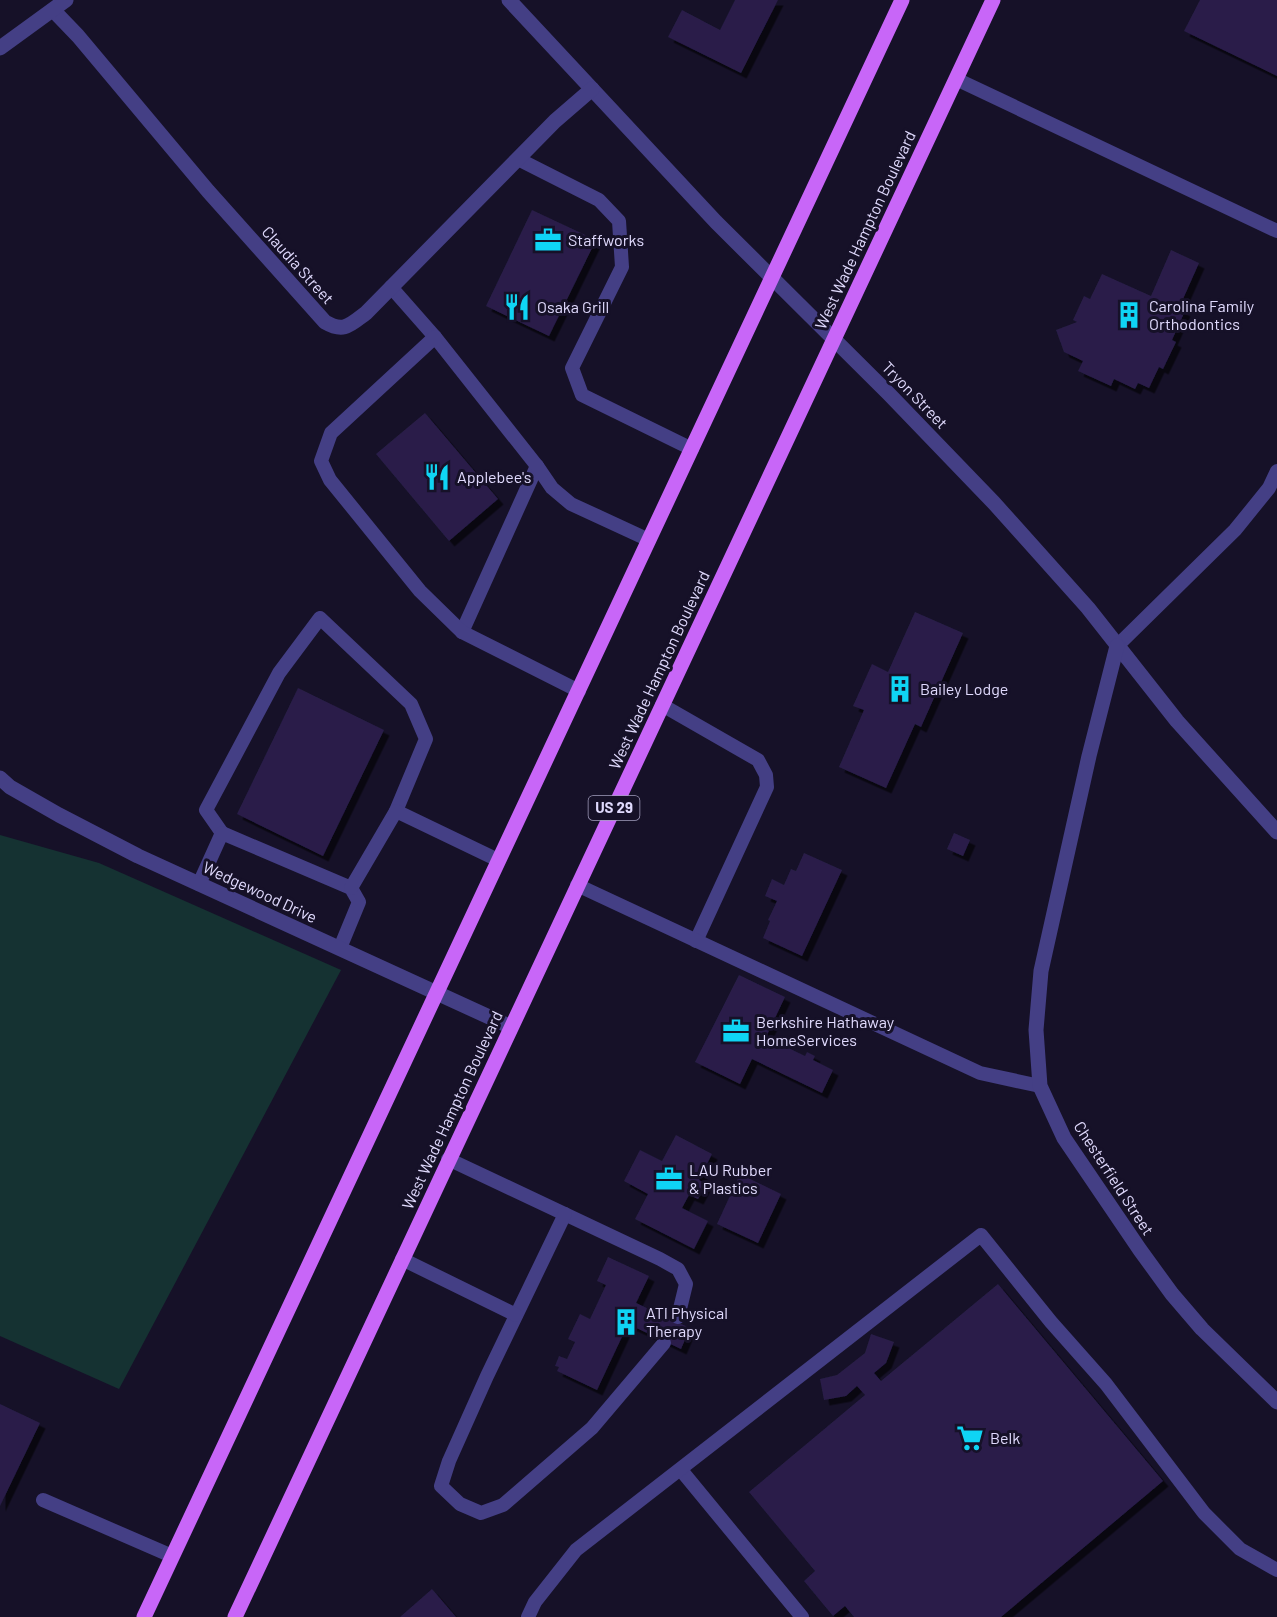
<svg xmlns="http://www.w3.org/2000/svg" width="1277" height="1617" viewBox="0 0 1277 1617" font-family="Barlow,sans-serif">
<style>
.green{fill:#153232}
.building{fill:#291e48;filter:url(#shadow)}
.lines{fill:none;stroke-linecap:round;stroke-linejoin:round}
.service{stroke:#443f85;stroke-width:14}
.minor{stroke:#443f85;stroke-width:15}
.primary{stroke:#c866f8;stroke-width:15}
.labels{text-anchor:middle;stroke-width:6;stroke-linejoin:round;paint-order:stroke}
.shield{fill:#161128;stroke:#a39ebd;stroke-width:1.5}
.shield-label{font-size:15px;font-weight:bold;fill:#e0dafd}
.street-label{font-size:16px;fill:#e0dafd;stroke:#161128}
.poi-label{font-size:16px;fill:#e0dafd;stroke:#161128;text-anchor:start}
</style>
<defs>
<filter id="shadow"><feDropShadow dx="5.5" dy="5.5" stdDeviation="0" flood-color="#0009"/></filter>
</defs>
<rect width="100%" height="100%" fill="#161128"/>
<!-- green -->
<path class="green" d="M 0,835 L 99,863 L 341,970 L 119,1389 L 0,1336 Z"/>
<!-- building -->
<g class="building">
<path d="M 735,0 L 778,0 L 741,73 L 668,37 L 682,10 L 720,30 Z"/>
<path d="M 1200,0 L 1277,0 L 1277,76 L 1184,31 Z"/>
<path d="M 532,210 L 596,240 L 549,336 L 486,306 Z"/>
<path d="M 1171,250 L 1199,263 L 1179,308 L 1185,311 L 1172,340 L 1176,342 L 1163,369 L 1159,367 L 1149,388 L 1138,383 L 1135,389 L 1114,379 L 1111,386 L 1078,371 L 1083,361 L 1064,352 L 1056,330 L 1077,322 L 1073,320 L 1084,296 L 1090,299 L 1102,274 L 1151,296 Z"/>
<path d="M 425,413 L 498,499 L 449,541 L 376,454 Z"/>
<path d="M 915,612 L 963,633 L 921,727 L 915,724 L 886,788 L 839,767 L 864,710 L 853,706 L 872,664 L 888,672 Z"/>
<path d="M 298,688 L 384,730 L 323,856 L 237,814 Z"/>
<path d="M 954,833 L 970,840 L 963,856 L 947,849 Z"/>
<path d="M 804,853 L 842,870 L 802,956 L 763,938 L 770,921 L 768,920 L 777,901 L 765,896 L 772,879 L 784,885 L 791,869 L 796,871 Z"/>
<path d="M 739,975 L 785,997 L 766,1037 L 805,1056 L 807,1052 L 815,1056 L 813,1060 L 833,1070 L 822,1093 L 752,1059 L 740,1084 L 695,1062 Z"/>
<path d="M 676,1135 L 712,1154 L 699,1180 L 706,1184 L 698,1199 L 689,1195 L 682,1208 L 708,1221 L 694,1249 L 635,1219 L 648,1194 L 624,1181 L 640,1150 L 662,1161 Z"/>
<path d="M 740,1174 L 781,1194 L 758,1243 L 717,1224 Z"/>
<path d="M 608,1257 L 649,1276 L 636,1303 L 690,1328 L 681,1349 L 628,1324 L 597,1390 L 557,1371 L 559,1367 L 555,1366 L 559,1356 L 567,1359 L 575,1342 L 568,1339 L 580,1314 L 590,1319 L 606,1285 L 597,1281 Z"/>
<path d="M 998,1284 L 1163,1481 L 1001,1617 L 854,1617 L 845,1606 L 833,1616 L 804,1581 L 815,1571 L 749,1492 L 865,1395 L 857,1386 L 846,1396 L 824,1400 L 820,1379 L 837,1375 L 865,1353 L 871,1334 L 894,1342 L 886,1363 L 874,1373 L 881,1381 Z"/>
<path d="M 0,1404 L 40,1423 L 0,1506 Z"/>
<path d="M 432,1589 L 456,1617 L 400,1617 Z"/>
</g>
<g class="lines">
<!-- service -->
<g class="service">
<path d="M 956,79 L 1277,231"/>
<path d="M 518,159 L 599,200 L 619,221 L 622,267 L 572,368 L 582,395 L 692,449"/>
<path d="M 391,287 L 435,337"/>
<path d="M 462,632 L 537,466"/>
<path d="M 1117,646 L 1235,530 L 1269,488 L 1277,471"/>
<path d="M 579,691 L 462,632 L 420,591 L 330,480 L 321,461 L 331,433 L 435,337 L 537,466 L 552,488 L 571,504 L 649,540"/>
<path d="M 662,705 L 758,760 L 766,775 L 767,787 L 696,941"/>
<path d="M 222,833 L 206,810 L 279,673 L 320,618 L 411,704 L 426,739 L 396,811"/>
<path d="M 199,884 L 222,833 L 351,888 L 359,902 L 340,948"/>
<path d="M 577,885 L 980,1073 L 1040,1086"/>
<path d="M 351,888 L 396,811 L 498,860"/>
<path d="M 448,1159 L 660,1259 L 678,1269 L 686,1284 L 678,1317"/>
<path d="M 565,1214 L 487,1376 L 449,1461 L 441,1486 L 460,1504 L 481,1513 L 503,1505 L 592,1428 L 664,1343"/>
<path d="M 402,1259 L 516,1315"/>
<path d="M 681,1470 L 802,1617"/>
<path d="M 43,1500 L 172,1556"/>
<path d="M 528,1617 L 535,1602 L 576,1550 L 981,1235 L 1051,1322 L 1106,1384 L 1204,1513 L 1240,1549 L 1277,1570"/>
</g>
<!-- minor -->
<g class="minor">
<path d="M 509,0 L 716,222 L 889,394 L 994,503 L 1088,608 L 1177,721 L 1277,832"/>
<path d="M 53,10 L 78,36 L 208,191 L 325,322 C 344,333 350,325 366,313 L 555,121 L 592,89"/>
<path d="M 0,48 L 66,0"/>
<path d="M 1117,646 L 1089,756 L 1041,971 L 1036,1030 L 1040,1086 L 1064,1138 L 1140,1250 L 1172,1294 L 1202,1329 L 1277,1402"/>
<path d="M 0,778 L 10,787 L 59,815 L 138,856 L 511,1027"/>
</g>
<!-- primary -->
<g class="primary">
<path d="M 144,1617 L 902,0"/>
<path d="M 235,1617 L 993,0"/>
</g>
</g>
<!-- icons -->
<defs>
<symbol id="office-bare" viewBox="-9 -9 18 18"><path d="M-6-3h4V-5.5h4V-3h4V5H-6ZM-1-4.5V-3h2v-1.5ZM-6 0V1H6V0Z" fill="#0fd4f4" stroke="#161128" stroke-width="2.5" paint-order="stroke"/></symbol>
<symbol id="restaurant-bare" viewBox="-9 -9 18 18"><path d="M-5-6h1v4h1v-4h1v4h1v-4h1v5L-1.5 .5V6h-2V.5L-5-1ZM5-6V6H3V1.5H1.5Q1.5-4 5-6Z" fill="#0fd4f4" stroke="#161128" stroke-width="2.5" paint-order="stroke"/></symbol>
<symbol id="building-bare" viewBox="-9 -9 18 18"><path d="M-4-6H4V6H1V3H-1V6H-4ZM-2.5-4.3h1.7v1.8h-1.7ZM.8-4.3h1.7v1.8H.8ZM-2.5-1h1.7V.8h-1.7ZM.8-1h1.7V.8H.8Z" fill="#0fd4f4" stroke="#161128" stroke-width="2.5" paint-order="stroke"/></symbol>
<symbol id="supermarket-bare" viewBox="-9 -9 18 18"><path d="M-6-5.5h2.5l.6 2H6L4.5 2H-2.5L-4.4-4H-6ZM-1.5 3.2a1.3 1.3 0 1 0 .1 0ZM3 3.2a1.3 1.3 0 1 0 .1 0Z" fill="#0fd4f4" stroke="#161128" stroke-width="2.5" paint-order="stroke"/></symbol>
</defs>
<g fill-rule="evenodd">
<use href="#office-bare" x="529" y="221" width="38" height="38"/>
<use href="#restaurant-bare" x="498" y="288" width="38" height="38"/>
<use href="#building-bare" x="1110" y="296" width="38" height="38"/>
<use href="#restaurant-bare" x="418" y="458" width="38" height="38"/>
<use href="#building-bare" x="881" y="670" width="38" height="38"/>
<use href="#office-bare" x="717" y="1012" width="38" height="38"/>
<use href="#office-bare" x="650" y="1160" width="38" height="38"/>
<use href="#building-bare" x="607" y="1303" width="38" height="38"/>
<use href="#supermarket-bare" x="951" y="1419" width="38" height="38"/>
</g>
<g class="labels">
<!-- shield labels -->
<rect class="shield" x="588.5" y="796" width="51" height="24" rx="4.5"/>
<g class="shield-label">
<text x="614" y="813">US 29</text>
</g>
<!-- street labels -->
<g class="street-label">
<text transform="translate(865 230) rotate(-65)" y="6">West Wade Hampton Boulevard</text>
<text transform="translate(298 265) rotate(48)" y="6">Claudia Street</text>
<text transform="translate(915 395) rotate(46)" y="6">Tryon Street</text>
<text transform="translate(659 670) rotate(-65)" y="6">West Wade Hampton Boulevard</text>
<text transform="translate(260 892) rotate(25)" y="6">Wedgewood Drive</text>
<text transform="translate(452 1110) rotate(-65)" y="6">West Wade Hampton Boulevard</text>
<text transform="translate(1114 1178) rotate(57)" y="6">Chesterfield Street</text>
</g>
<!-- poi labels -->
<g class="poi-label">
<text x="568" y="246">Staffworks</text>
<text x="1149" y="312">Carolina Family<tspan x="1149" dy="18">Orthodontics</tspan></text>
<text x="537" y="313">Osaka Grill</text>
<text x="457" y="483">Applebee's</text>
<text x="920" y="695">Bailey Lodge</text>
<text x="756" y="1028">Berkshire Hathaway<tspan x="756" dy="18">HomeServices</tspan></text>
<text x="689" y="1176">LAU Rubber<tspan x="689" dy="18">&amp; Plastics</tspan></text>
<text x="646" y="1319">ATI Physical<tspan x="646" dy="18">Therapy</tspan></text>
<text x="990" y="1444">Belk</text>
</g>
</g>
</svg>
